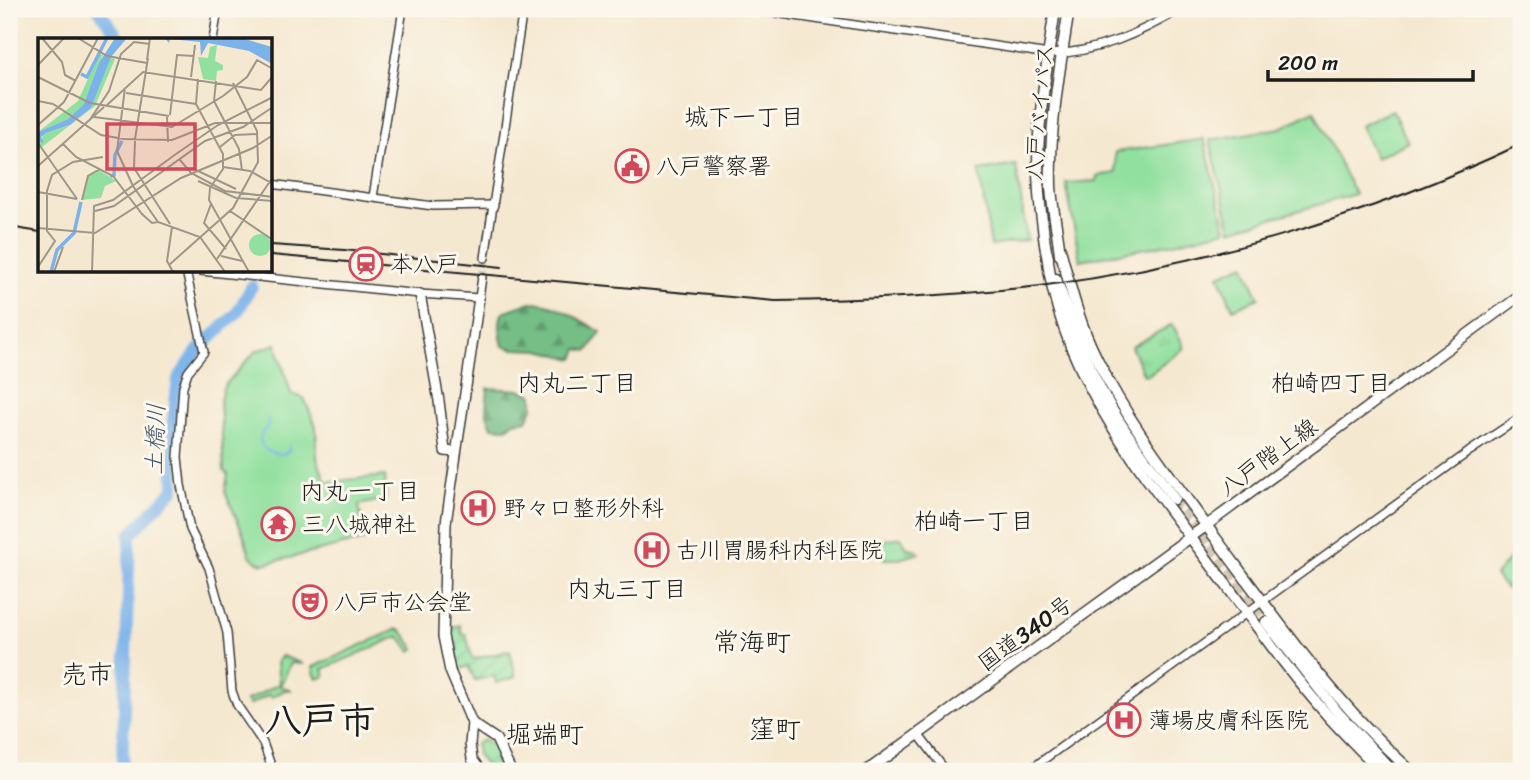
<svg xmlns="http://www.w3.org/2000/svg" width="1530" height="780" viewBox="0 0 1530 780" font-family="Sriracha,'Klee One',sans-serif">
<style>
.grass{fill:url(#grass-tufts);stroke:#577e5e;stroke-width:2}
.forest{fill:url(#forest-firs);stroke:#486d51;stroke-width:2}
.park{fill:#92e09f;stroke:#577e5e;stroke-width:2}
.garden{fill:url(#garden-furrows);stroke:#577e5e;stroke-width:2}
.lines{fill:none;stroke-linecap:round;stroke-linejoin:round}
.stream{stroke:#7bb2ea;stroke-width:2}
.river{stroke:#7bb2ea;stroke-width:12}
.minor-tunnel{stroke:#d4c9b5;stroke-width:7;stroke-dasharray:7 3.5;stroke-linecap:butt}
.highway-tunnel{stroke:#d4c9b5;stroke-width:10;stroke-dasharray:10 5;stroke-linecap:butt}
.minor-casing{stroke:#3d3b37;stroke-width:10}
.major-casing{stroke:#3d3b37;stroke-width:12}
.highway-casing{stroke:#3d3b37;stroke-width:13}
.minor{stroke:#fff;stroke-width:7}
.major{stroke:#fff;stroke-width:9}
.highway{stroke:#fff;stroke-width:10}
.rail{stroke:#1c1c1c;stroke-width:2}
.labels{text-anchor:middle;stroke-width:6;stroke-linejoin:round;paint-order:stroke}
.street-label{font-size:23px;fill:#1c1c1c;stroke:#fbf7ec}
.poi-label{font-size:23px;fill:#1c1c1c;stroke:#fbf7ec;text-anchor:start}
.neighbourhood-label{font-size:24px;fill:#1c1c1c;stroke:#fbf7ec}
.water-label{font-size:24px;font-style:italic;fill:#42586e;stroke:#fbf7ec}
.quarter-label{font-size:26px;fill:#1c1c1c;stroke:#fbf7ec}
.town-label{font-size:37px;font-weight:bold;fill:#1c1c1c;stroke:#fbf7ec}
.inset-river{fill:none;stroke:#7bb2ea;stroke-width:3.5}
.inset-road{fill:none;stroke:#9e9688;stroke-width:2}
.view{fill:#d1495b;fill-opacity:0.15;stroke:#d1495b;stroke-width:3.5}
.inset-edge{fill:none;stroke:#1c1c1c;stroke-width:3.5}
</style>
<defs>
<pattern id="grass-tufts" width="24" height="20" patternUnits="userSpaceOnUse" patternTransform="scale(1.75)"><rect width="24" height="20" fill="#92e09f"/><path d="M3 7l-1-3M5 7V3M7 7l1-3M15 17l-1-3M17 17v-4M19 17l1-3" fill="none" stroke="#7dc088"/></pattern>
<pattern id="forest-firs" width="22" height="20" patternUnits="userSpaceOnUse" patternTransform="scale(1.75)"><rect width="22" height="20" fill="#75be86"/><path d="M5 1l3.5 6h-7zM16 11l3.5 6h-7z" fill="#5f9a6d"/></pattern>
<pattern id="garden-furrows" width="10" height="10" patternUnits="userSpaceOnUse" patternTransform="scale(1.75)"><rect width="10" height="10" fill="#92e09f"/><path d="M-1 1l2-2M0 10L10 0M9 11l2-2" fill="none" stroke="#7dc088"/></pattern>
</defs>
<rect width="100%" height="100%" fill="#fbf7ec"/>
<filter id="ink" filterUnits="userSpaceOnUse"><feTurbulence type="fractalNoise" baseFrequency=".0143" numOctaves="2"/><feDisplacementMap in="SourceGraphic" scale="14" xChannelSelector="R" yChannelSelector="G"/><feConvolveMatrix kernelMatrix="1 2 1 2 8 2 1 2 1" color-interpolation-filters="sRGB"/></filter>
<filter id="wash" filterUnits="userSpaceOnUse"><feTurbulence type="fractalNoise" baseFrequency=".00686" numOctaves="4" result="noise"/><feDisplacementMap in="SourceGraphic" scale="28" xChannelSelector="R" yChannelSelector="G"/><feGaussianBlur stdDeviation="1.57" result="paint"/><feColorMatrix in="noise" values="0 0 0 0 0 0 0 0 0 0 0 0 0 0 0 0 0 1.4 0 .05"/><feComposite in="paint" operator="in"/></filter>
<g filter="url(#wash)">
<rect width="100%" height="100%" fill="#f5e8d0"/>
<!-- grass -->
<g class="grass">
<path d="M 1171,325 L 1173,326 L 1183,344 L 1183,349 L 1148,375 L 1144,375 L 1131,347 Z"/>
<path d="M 901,537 L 907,548 L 914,549 L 919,553 L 899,559 L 884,559 L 880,541 Z"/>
<path d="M 1521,545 L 1521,581 L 1513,588 L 1510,586 L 1506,589 L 1495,576 Z"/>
<path d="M 397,629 L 402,631 L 415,649 L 411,651 L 399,636 L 323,669 L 325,676 L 318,679 L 315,675 L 313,667 Z"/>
<path d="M 282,656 L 303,664 L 291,663 L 280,686 L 292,690 L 285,690 L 272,697 L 269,695 L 249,705 L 246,701 L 279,684 L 277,661 Z"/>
<path d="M 483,740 L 493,744 L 504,771 L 490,771 L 477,755 L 476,744 Z"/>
</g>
<!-- forest -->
<g class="forest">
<path d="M 531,302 C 557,302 579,320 601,332 L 588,351 L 578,349 L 574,359 L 540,350 L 514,349 L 503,346 C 500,336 498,321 503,312 Z"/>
<path d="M 488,388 L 521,390 L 533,395 L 533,408 L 527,420 L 514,422 L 507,428 L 492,427 L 486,411 Z"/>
</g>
<!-- park -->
<g class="park">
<path d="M 1392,110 L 1408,142 L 1376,158 L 1360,126 Z"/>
<path d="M 1314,111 L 1355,194 L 1231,230 L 1210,140 L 1281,128 Z"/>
<path d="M 1204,139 L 1226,230 L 1174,243 L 1080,260 L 1066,183 L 1096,181 L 1097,176 L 1116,173 L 1115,152 Z"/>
<path d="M 1016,165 L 1027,240 L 991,246 L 979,171 Z"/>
<path d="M 1244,264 L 1259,298 L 1233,309 L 1219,275 Z"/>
<path d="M 276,344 L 291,394 L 304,398 L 316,426 L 317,458 L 326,482 L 385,476 L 386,499 L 359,505 L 365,540 L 263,564 L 254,560 L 250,555 L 243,533 L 225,492 L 228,474 L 224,471 L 220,400 L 224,386 L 256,351 Z"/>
</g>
<!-- garden -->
<path class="garden" d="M 460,625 L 462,634 L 466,634 L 472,659 L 510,651 L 516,677 L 496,683 L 494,676 L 475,680 L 468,666 L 456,671 L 454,661 L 458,659 L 456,652 L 458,651 L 456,642 L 450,641 L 449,629 Z"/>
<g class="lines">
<!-- stream -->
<path class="stream" d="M 268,418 L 268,425 L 260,436 L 262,447 C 270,452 281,458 289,451 L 289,445"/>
<!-- river -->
<g class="river">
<path d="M 98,9 L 121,40"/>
<path d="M 122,771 L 130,535 L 174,489 L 173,421 L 178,379 L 198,350 L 237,313 L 252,286"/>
</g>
</g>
</g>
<g filter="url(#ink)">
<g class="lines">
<!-- minor-tunnel -->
<path class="minor-tunnel" d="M 482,277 L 485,258"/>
<!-- highway-tunnel -->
<path class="highway-tunnel" d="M 1174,499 L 1266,622"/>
<defs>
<g id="minor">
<path d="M 748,9 L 1049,54 C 1097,53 1140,33 1181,9"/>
<path d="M 213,40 L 218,9"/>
<path d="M 271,184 L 433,206 L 494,205"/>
<path d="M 373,197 L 403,9"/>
<path d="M 485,258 L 523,9"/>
<path d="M 186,271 L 204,352 L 188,372 L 183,386 L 178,457 L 181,485 L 190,529 L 209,568 L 227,633 L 232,691 L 237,705 L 263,743 L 273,771"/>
<path d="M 201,271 L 420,294 L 479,298 L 482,277"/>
<path d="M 918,734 L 946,771"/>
<path d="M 1028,771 L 1470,451 L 1521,417"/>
</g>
<g id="major">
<path d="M 420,294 L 439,401 L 445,451 L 455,452"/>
<path d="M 479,298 L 446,523 L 443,636 L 450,671 L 472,723 L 470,744 L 472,759 L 481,771"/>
<path d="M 1207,525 L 1521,295"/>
<path d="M 472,723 L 496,739 L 511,771"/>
</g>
<g id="highway">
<path d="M 1060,249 C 1070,286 1079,324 1097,359 C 1129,425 1174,481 1217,540 C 1277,621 1335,703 1411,771"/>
<path d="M 1047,254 C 1060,375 1145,476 1215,570 C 1252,619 1288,671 1329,717 C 1346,736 1364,753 1381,771"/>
<path d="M 1060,255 C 1058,232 1052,209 1051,186 C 1049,126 1060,67 1069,9"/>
<path d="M 1048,258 C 1044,246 1044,233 1042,220 C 1031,149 1045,80 1055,9"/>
<path d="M 1056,279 C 1070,317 1082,355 1101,390 C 1121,429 1149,463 1174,499"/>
<path d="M 1266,622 L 1339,714 L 1392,771"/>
<path d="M 867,771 L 1207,525"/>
</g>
</defs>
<!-- minor casing -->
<use href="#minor" class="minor-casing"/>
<!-- major casing -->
<use href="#major" class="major-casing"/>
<!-- highway casing -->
<use href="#highway" class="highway-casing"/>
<!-- minor -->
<use href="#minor" class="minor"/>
<!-- major -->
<use href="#major" class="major"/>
<!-- highway -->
<use href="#highway" class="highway"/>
<!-- rail -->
<g class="rail">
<path d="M 9,227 L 40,232"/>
<path d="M 271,245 L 344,250 L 502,267"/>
<path d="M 271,255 L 775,301 C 863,300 952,296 1040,286 C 1205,265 1370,216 1521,144"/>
</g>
</g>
</g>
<!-- icons -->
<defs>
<symbol id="civic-ring" viewBox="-11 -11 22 22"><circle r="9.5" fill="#fbf7ec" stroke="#d1495b" stroke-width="1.5"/><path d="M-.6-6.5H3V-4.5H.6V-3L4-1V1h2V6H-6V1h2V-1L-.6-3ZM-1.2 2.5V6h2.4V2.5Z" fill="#d1495b"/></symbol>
<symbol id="station-ring" viewBox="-11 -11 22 22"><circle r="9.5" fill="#fbf7ec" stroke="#d1495b" stroke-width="1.5"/><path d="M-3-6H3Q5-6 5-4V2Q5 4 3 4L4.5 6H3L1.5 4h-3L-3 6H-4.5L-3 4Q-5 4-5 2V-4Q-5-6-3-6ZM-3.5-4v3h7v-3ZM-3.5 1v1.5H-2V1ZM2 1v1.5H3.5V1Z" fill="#d1495b"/></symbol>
<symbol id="hospital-ring" viewBox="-11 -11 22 22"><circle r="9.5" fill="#fbf7ec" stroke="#d1495b" stroke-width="1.5"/><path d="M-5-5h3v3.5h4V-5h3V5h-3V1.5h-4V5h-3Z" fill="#d1495b"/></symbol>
<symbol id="temple-ring" viewBox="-11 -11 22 22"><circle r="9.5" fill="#fbf7ec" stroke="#d1495b" stroke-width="1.5"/><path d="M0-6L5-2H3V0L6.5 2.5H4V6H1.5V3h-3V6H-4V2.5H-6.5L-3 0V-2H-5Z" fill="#d1495b"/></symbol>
<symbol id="theatre-ring" viewBox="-11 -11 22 22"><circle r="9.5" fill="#fbf7ec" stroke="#d1495b" stroke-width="1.5"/><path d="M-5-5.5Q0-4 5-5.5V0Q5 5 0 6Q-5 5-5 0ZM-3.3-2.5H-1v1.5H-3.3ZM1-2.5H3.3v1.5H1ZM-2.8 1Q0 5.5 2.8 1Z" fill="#d1495b"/></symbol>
</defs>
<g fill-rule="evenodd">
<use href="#civic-ring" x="613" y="147" width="38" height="38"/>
<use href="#station-ring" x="347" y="245" width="38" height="38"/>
<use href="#hospital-ring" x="459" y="489" width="38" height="38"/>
<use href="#temple-ring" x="259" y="505" width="38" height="38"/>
<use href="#hospital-ring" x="633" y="531" width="38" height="38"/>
<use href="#theatre-ring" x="291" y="583" width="38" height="38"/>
<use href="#hospital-ring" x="1105" y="701" width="38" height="38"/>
</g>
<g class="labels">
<!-- street labels -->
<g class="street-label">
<text transform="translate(1039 112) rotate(-85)" y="8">八戸バイパス</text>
<text transform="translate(1268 457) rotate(-36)" y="8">八戸階上線</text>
<text transform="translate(1025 633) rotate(-36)" y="8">国道340号</text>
</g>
<!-- poi labels -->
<g class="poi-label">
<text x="656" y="174">八戸警察署</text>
<text x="390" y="272">本八戸</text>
<text x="503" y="516">野々口整形外科</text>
<text x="302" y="532">三八城神社</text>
<text x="676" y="558">古川胃腸科内科医院</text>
<text x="334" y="610">八戸市公会堂</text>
<text x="1148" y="728">薄場皮膚科医院</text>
</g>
<!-- neighbourhood labels -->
<g class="neighbourhood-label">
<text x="744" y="125">城下一丁目</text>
<text x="577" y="391">内丸二丁目</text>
<text x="1331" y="391">柏崎四丁目</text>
<text x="360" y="499">内丸一丁目</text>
<text x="974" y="529">柏崎一丁目</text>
<text x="627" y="597">内丸三丁目</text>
</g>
<!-- water labels -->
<g class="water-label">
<text transform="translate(155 439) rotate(-88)" y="8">土橋川</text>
</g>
<!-- quarter labels -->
<g class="quarter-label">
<text x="752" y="651">常海町</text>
<text x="87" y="683">売市</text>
<text x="775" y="738">窪町</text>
<text x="545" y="743">堀端町</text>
</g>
<!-- town labels -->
<g class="town-label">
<text x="320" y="733">八戸市</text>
</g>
</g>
<!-- overview -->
<g transform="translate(38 38)">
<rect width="234" height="234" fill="#f5e8d0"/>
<path d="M 179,7 L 177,23 L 185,27 L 185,32 L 179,33 L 178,43 L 165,41 L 160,19 L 170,20 L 172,9 ZM 61,16 L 65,17 L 46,66 L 30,81 L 0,94 L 40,63 ZM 72,20 L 77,21 L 57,68 L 0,112 L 0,103 L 8,95 L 33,87 L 53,70 Z" fill="#92e09f"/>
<path d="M 61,132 L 78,143 L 67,148 L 63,160 L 44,162 L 50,138 ZM211 207a11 11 0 1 1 22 0a11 11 0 1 1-22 0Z" fill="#92e09f"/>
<path d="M 77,0 L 89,0 L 73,19 L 53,70 L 32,87 L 8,95 L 3,99 L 6,105 L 0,103 L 0,94 L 30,81 L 46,66 L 61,25 ZM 127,0 L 207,1 L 234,9 L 234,26 L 211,13 L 170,5 L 163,18 L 162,4 L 132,1 L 131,5 Z" fill="#7bb2ea"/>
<path class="inset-river" d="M 43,36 L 49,39 L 69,0M 72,138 L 76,137 L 77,117 L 84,103M 13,234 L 19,212 L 36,195 L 43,164"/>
<path class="inset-road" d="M 4,0 L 24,24 L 27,37 L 38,43M 40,0 L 69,18 L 109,25M 109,22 L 112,0M 0,27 L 26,0M 0,39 L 52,65 L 131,78M 153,39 L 157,7M 160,41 L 158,66 L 185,116 L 185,131 L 172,150 L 171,162 L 211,234M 178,43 L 176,63 L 201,111 L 204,132M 87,50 L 79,113 L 95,148M 88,55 L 158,66M 0,63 L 15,66 L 63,97 L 86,101 L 134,102 L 177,85 L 235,85M 69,67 L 105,34 L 223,52 L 235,38M 132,77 L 139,17 L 156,18M 129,78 L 130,104M 56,79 L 134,89 L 185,58 L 209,39 L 219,22 L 235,31M 51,83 L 71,53 L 83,16 L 96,4 L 112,6M 0,87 L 26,64 L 60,0M 97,101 L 110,20M 97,103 L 96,130 L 132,186M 0,105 L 39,161M 25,106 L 38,119 L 75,138 L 104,176 L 114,185 L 120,184M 182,109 L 197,97 L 220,96M 138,116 L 180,87 L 235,59M 142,122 L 153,135 L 187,153 L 235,159M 0,128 L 66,69M 185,129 L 212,133 L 235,146M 158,132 L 198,151M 160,143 L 198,160 L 235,163M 95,148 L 120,184 L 162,199 L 187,234M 0,154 L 39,161M 44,162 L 50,138 L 62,131M 173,166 L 166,185 L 188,211M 57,173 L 76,168 L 167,103 L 205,89 L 235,69M 192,173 L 235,202M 134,189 L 129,223 L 135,234M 0,190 L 57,195 L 143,140 L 215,110 L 235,97M 183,218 L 204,223M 179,221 L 235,139M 131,227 L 195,170 L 220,124 L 219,93 L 195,45M 0,229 L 17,203 L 9,193 L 9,153 L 14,137 L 35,124 L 65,119M 16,234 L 25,209M 54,234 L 56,168 L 75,162 L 138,116"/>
<path class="view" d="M 69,86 L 157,86 L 157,131 L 69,131 Z"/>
<rect width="234" height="234" class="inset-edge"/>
</g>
<!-- margin -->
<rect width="1530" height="780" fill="none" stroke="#fbf7ec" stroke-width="35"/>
<!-- scale -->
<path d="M1268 70v10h205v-10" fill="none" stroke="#1c1c1c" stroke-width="3.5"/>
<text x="1278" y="70" font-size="21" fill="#1c1c1c" stroke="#fbf7ec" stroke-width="5" paint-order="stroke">200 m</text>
</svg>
